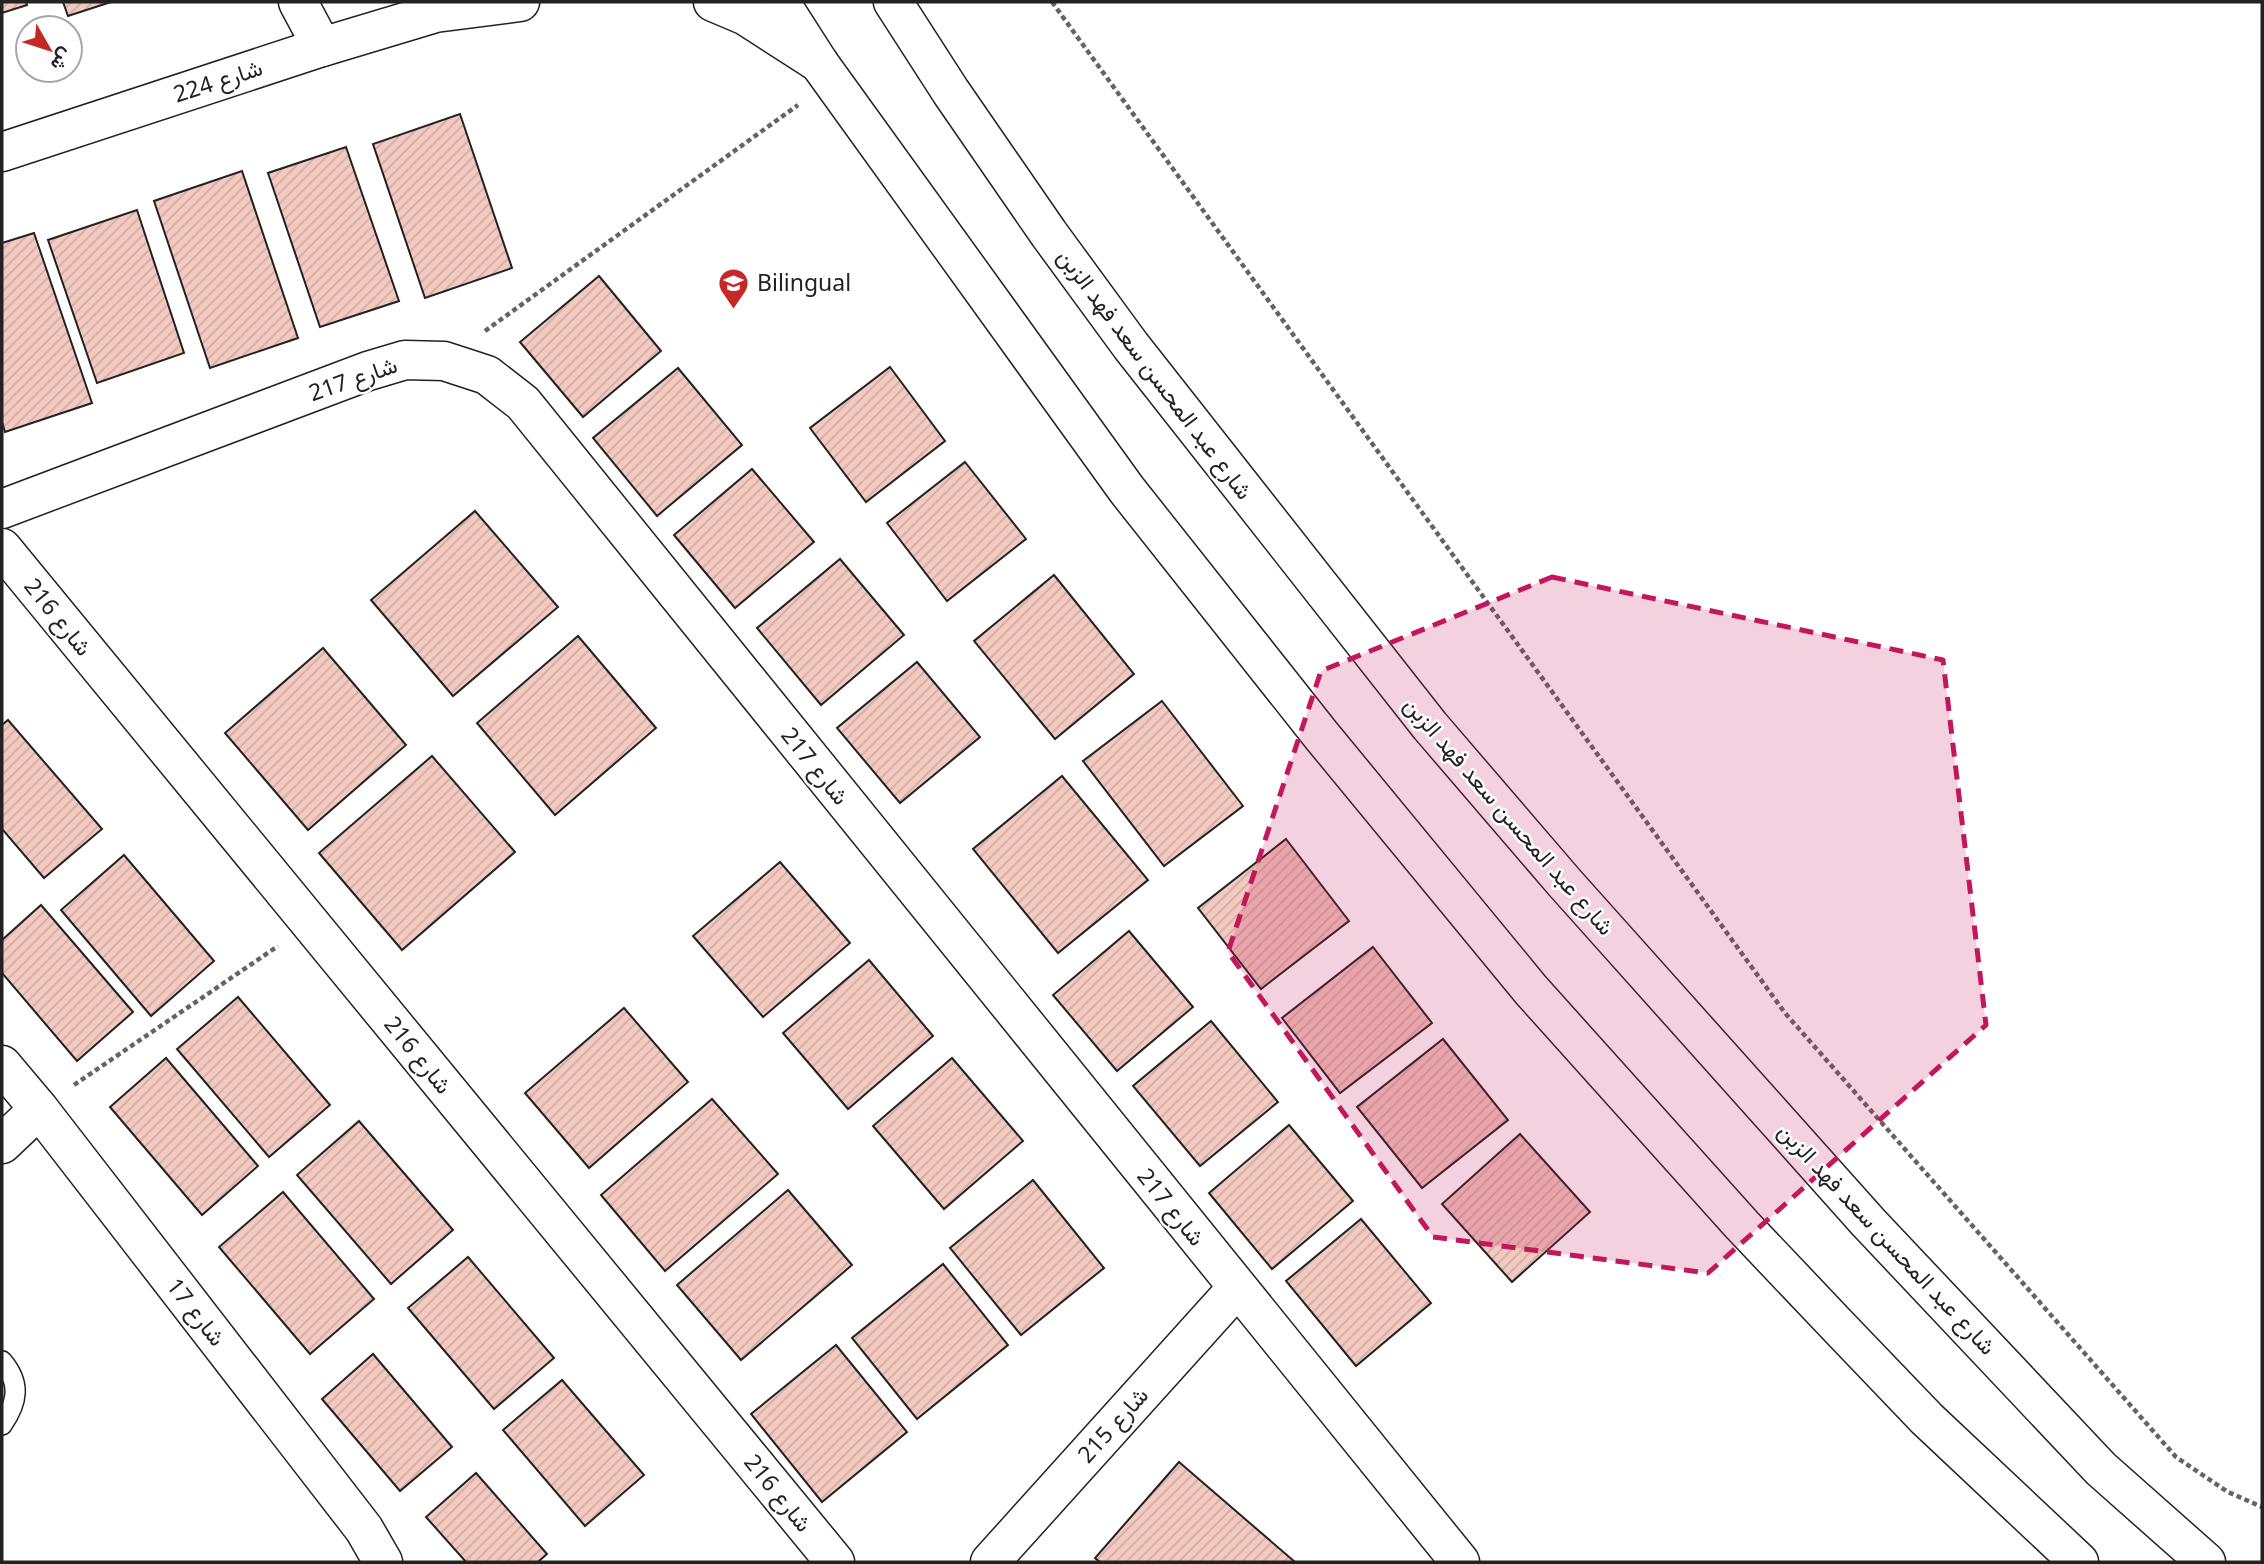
<svg xmlns="http://www.w3.org/2000/svg" width="2264" height="1564" viewBox="0 0 2264 1564" font-family="'Noto Sans',Vazirmatn,sans-serif">
<style>
.building{fill:url(#building-hatch);stroke:#222;stroke-width:2}
.lines{fill:none;stroke-linecap:round;stroke-linejoin:round}
.lane-casing{stroke:#222;stroke-width:22}
.street-casing{stroke:#222;stroke-width:41}
.secondary-casing{stroke:#222;stroke-width:41}
.path{stroke:#646464;stroke-width:4.5;stroke-dasharray:5 3.5;stroke-linecap:butt}
.lane{stroke:#fff;stroke-width:19}
.street{stroke:#fff;stroke-width:38}
.secondary{stroke:#fff;stroke-width:38}
.marked{fill:#c2185b;fill-opacity:0.2;stroke:#c2185b;stroke-width:5;stroke-dasharray:14 9;stroke-linejoin:round}
.labels{text-anchor:middle;stroke-width:5;stroke-linejoin:round;paint-order:stroke}
.street-label{font-size:23px;fill:#222;stroke:#fff}
.poi-label{font-size:23px;fill:#222;stroke:#fff;text-anchor:start}
</style>
<defs>
<pattern id="building-hatch" width="6" height="6" patternUnits="userSpaceOnUse" patternTransform="scale(1.75)"><rect width="6" height="6" fill="#f3c9c0"/><path d="M-1 1l2-2M0 6l6-6M5 7l2-2" fill="none" stroke="#d0aca5"/></pattern>
</defs>
<rect width="100%" height="100%" fill="#fff"/>
<!-- building -->
<g class="building">
<path d="M 2,2 L 26,2 L 27,5 L 2,13 Z"/>
<path d="M 63,2 L 111,2 L 68,16 Z"/>
<path d="M 460,114 L 512,268 L 425,298 L 373,144 Z"/>
<path d="M 346,147 L 399,301 L 320,327 L 268,173 Z"/>
<path d="M 242,171 L 298,338 L 210,368 L 154,201 Z"/>
<path d="M 137,210 L 184,353 L 97,383 L 48,240 Z"/>
<path d="M 34,233 L 92,403 L 5,432 L 2,422 L 2,243 Z"/>
<path d="M 599,276 L 661,351 L 583,417 L 520,342 Z"/>
<path d="M 890,367 L 945,441 L 866,502 L 810,428 Z"/>
<path d="M 678,368 L 742,445 L 657,516 L 593,438 Z"/>
<path d="M 965,462 L 1026,539 L 947,601 L 887,523 Z"/>
<path d="M 752,469 L 814,542 L 735,608 L 674,535 Z"/>
<path d="M 475,511 L 558,607 L 453,696 L 371,600 Z"/>
<path d="M 840,559 L 904,635 L 821,705 L 757,628 Z"/>
<path d="M 1054,575 L 1134,674 L 1055,739 L 974,641 Z"/>
<path d="M 578,636 L 656,728 L 555,815 L 477,723 Z"/>
<path d="M 323,648 L 406,745 L 308,830 L 225,733 Z"/>
<path d="M 917,662 L 980,737 L 900,803 L 837,728 Z"/>
<path d="M 1162,701 L 1243,806 L 1164,866 L 1083,761 Z"/>
<path d="M 8,720 L 102,829 L 44,878 L 2,829 L 2,725 Z"/>
<path d="M 432,756 L 515,852 L 402,950 L 319,853 Z"/>
<path d="M 1062,776 L 1148,880 L 1058,953 L 973,849 Z"/>
<path d="M 1286,839 L 1349,921 L 1261,989 L 1198,908 Z"/>
<path d="M 124,855 L 214,961 L 151,1016 L 61,910 Z"/>
<path d="M 780,862 L 850,943 L 763,1017 L 693,936 Z"/>
<path d="M 41,905 L 133,1012 L 77,1061 L 2,973 L 2,940 Z"/>
<path d="M 1129,931 L 1193,1007 L 1117,1071 L 1053,995 Z"/>
<path d="M 1373,947 L 1432,1023 L 1340,1093 L 1282,1018 Z"/>
<path d="M 869,960 L 933,1036 L 848,1109 L 783,1033 Z"/>
<path d="M 238,997 L 330,1105 L 269,1157 L 177,1049 Z"/>
<path d="M 624,1008 L 688,1082 L 589,1168 L 525,1093 Z"/>
<path d="M 1211,1021 L 1278,1102 L 1200,1166 L 1133,1086 Z"/>
<path d="M 1443,1039 L 1508,1120 L 1422,1188 L 1357,1107 Z"/>
<path d="M 166,1058 L 258,1166 L 202,1215 L 110,1107 Z"/>
<path d="M 952,1058 L 1023,1141 L 944,1209 L 873,1126 Z"/>
<path d="M 712,1099 L 778,1174 L 665,1271 L 601,1195 Z"/>
<path d="M 359,1121 L 453,1230 L 391,1284 L 297,1175 Z"/>
<path d="M 1289,1125 L 1353,1201 L 1272,1269 L 1209,1193 Z"/>
<path d="M 1520,1134 L 1590,1212 L 1512,1282 L 1442,1204 Z"/>
<path d="M 1033,1180 L 1104,1268 L 1021,1335 L 950,1248 Z"/>
<path d="M 788,1190 L 852,1265 L 741,1360 L 677,1285 Z"/>
<path d="M 283,1192 L 374,1299 L 310,1354 L 219,1247 Z"/>
<path d="M 1361,1219 L 1431,1303 L 1356,1366 L 1286,1281 Z"/>
<path d="M 468,1257 L 554,1358 L 494,1409 L 408,1308 Z"/>
<path d="M 943,1264 L 1008,1345 L 917,1419 L 852,1338 Z"/>
<path d="M 836,1345 L 907,1432 L 822,1502 L 751,1414 Z"/>
<path d="M 373,1354 L 452,1447 L 400,1491 L 322,1399 Z"/>
<path d="M 562,1380 L 644,1475 L 585,1526 L 503,1430 Z"/>
<path d="M 1179,1462 L 1295,1562 L 1100,1562 L 1095,1558 Z"/>
<path d="M 476,1473 L 547,1554 L 538,1562 L 466,1562 L 426,1517 Z"/>
</g>
<g class="lines">
<defs>
<path id="lane" d="M 2,1361 C 21,1383 18,1402 2,1425"/>
<g id="street">
<path d="M 298,2 L 322,47"/>
<path d="M 713,2 L 746,16 L 819,63"/>
<path d="M 2,152 L 322,47 L 435,13 L 520,2"/>
<path d="M 2,509 L 368,371 L 405,360 L 444,361 L 487,375 L 523,403 L 1460,1562"/>
<path d="M 2,548 L 835,1562"/>
<path d="M 2,1065 L 39,1109 L 364,1529 L 383,1562"/>
<path d="M 2,1144 L 39,1109"/>
<path d="M 990,1562 L 1237,1288"/>
</g>
<g id="secondary">
<path d="M 780,2 L 819,63 L 1127,490 L 1321,735 L 1531,990 L 1742,1225 L 1835,1323 L 1927,1419 L 2079,1562"/>
<path d="M 893,2 L 951,92 L 1049,234 L 1131,346 L 1430,726 L 1564,882 L 1868,1222 L 2101,1469 L 2206,1562"/>
</g>
</defs>
<!-- lane casing -->
<use href="#lane" class="lane-casing"/>
<!-- street casing -->
<use href="#street" class="street-casing"/>
<!-- secondary casing -->
<use href="#secondary" class="secondary-casing"/>
<!-- path -->
<g class="path">
<path d="M 1052,2 L 1785,1013 L 2176,1457 L 2228,1492 L 2262,1507"/>
<path d="M 485,331 L 798,105"/>
<path d="M 74,1085 L 278,946"/>
</g>
<!-- lane -->
<use href="#lane" class="lane"/>
<!-- street -->
<use href="#street" class="street"/>
<!-- secondary -->
<use href="#secondary" class="secondary"/>
</g>
<!-- marked area -->
<path class="marked" d="M 1552,577 L 1943,660 L 1986,1025 L 1708,1273 L 1433,1237 L 1228,952 L 1321,671 Z"/>
<!-- icons -->
<defs>
<symbol id="school-pin" viewBox="-11 -11 22 30"><path d="M0 17L-7.5 6A9.5 9.5 0 1 1 7.5 6Z" fill="#c62828" stroke="#fff"/><path d="M0-5L7-2L0 1L-7-2ZM-4 1L0 2.5L4 1V4Q0 6-4 4Z" fill="#fff"/></symbol>
</defs>
<g fill-rule="evenodd">
<use href="#school-pin" x="716" y="266" width="35" height="47"/>
</g>
<g class="labels">
<!-- street labels -->
<g class="street-label">
<text transform="translate(218 81) rotate(-18)" y="8">شارع 224</text>
<text transform="translate(1155 374) rotate(53)" y="8">شارع عبد المحسن سعد فهد الزبن</text>
<text transform="translate(353 379) rotate(-19)" y="8">شارع 217</text>
<text transform="translate(58 617) rotate(51)" y="8">شارع 216</text>
<text transform="translate(815 766) rotate(51)" y="8">شارع 217</text>
<text transform="translate(1509 816) rotate(49)" y="8">شارع عبد المحسن سعد فهد الزبن</text>
<text transform="translate(418 1055) rotate(51)" y="8">شارع 216</text>
<text transform="translate(1171 1207) rotate(51)" y="8">شارع 217</text>
<text transform="translate(1887 1239) rotate(47)" y="8">شارع عبد المحسن سعد فهد الزبن</text>
<text transform="translate(196 1312) rotate(52)" y="8">شارع 17</text>
<text transform="translate(1113 1425) rotate(-48)" y="8">شارع 215</text>
<text transform="translate(778 1493) rotate(51)" y="8">شارع 216</text>
</g>
<!-- poi labels -->
<g class="poi-label">
<text x="757" y="291">Bilingual</text>
</g>
</g>
<!-- border -->
<rect width="2264" height="1564" fill="none" stroke="#222222" stroke-width="7"/>
<!-- north arrow -->
<g transform="translate(49 49) rotate(129)"><circle r="33" fill="#ffffff" stroke="#a7a7a7" stroke-width="2"/>
<path d="M0-5L12 26L0 18L-12 26Z" fill="#c62828"/>
<text y="-10" font-size="19" font-weight="bold" text-anchor="middle" fill="#222222">ش</text>
</g>
</svg>
